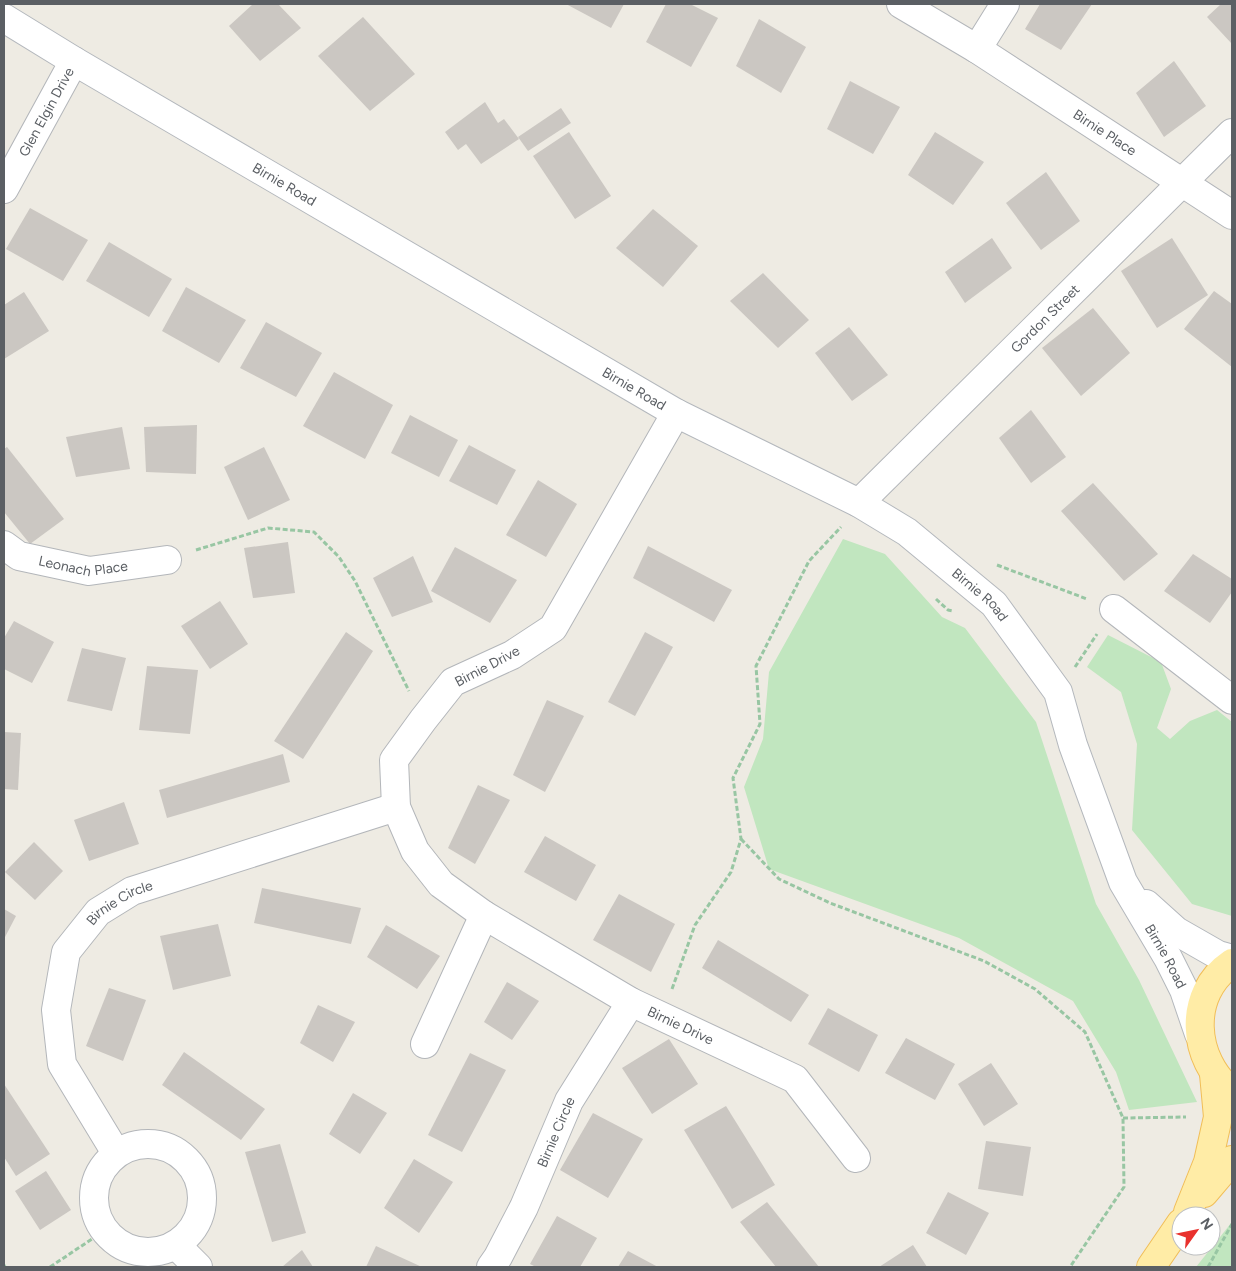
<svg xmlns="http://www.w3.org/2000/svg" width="1236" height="1271" viewBox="0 0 1236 1271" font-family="Figtree,sans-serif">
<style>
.green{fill:#c1e6bf}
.building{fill:#cbc7c2}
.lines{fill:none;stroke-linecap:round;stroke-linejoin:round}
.street-casing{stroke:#b3b6ba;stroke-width:30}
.secondary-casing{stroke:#b4b8bd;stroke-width:30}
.primary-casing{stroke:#f1be58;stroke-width:30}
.path{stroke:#98c6a3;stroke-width:3;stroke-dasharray:5 2.5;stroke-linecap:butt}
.street{stroke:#fff;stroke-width:28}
.secondary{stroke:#fff;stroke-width:28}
.primary{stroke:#ffeca6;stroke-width:28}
.labels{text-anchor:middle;stroke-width:4;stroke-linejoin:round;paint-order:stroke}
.street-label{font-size:14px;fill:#5b5f64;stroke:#fff}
</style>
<rect width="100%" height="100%" fill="#eeebe3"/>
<!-- green -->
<g class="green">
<path d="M 843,539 L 885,554 L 942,617 L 965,628 L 1036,722 L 1096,904 L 1139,980 L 1197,1102 L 1129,1110 L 1116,1072 L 1073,1001 L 959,938 L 769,869 L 744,787 L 763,739 L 769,672 Z"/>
<path d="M 1108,635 L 1161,662 L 1171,689 L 1157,728 L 1170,739 L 1190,721 L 1217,710 L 1232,722 L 1232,916 L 1192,904 L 1132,830 L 1137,744 L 1121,692 L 1087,667 Z"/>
<path d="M 1232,1222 L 1232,1267 L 1196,1267 Z"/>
</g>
<!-- building -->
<g class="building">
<path d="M 253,4 L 278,4 L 301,28 L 260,61 L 229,26 Z"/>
<path d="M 566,4 L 624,4 L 611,28 Z"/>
<path d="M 666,4 L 690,4 L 718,18 L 691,67 L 646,42 Z"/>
<path d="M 1040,4 L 1092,4 L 1061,50 L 1025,29 Z"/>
<path d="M 1221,4 L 1232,4 L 1232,44 L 1207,17 Z"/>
<path d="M 363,17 L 415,74 L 370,111 L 318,56 Z"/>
<path d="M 759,19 L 806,47 L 781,93 L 736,66 Z"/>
<path d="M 1174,61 L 1206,106 L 1164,137 L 1136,93 Z"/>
<path d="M 850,81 L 900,107 L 873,154 L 827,129 Z"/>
<path d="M 485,102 L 498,123 L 504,119 L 519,139 L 481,164 L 466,144 L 458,150 L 445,132 Z"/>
<path d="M 561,108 L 571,123 L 528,151 L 518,137 Z"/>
<path d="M 569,132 L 611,196 L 575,219 L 533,156 Z"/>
<path d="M 935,132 L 984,162 L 953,205 L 908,175 Z"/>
<path d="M 1046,172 L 1080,221 L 1041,250 L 1006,203 Z"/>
<path d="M 30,208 L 88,240 L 63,281 L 6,249 Z"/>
<path d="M 653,209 L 698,246 L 663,287 L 616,248 Z"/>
<path d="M 992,238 L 1012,268 L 965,303 L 945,272 Z"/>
<path d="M 1172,238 L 1208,295 L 1157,328 L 1121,271 Z"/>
<path d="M 109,242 L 172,279 L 149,317 L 86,281 Z"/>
<path d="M 763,273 L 809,320 L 778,348 L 730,301 Z"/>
<path d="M 186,287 L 246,320 L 219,363 L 162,331 Z"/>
<path d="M 1214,291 L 1232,304 L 1232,367 L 1184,329 Z"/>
<path d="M 24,292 L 49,331 L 4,359 L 4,305 Z"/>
<path d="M 1093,308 L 1130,353 L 1081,396 L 1042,348 Z"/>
<path d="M 266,322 L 322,353 L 296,397 L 240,368 Z"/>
<path d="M 849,327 L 888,375 L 852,401 L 815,353 Z"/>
<path d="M 334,372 L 393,405 L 365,459 L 303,426 Z"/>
<path d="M 1031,410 L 1066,457 L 1031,483 L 999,438 Z"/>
<path d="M 410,415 L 458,440 L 439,477 L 391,453 Z"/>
<path d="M 197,425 L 196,474 L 146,472 L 144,427 Z"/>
<path d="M 122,427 L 130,469 L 76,477 L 66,437 Z"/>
<path d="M 469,445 L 516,470 L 497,505 L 449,481 Z"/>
<path d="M 7,447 L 64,519 L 30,544 L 4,512 L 4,449 Z"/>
<path d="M 264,447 L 290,500 L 248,520 L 224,467 Z"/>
<path d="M 538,480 L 577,504 L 546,557 L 506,535 Z"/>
<path d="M 1093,483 L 1158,554 L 1124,581 L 1061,511 Z"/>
<path d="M 288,542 L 295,593 L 253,598 L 244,548 Z"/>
<path d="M 648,546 L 732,590 L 714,622 L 633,578 Z"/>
<path d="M 455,547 L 517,580 L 490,623 L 431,591 Z"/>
<path d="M 1193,554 L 1232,579 L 1232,592 L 1210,623 L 1164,591 Z"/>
<path d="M 413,556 L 433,602 L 392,617 L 373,578 Z"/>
<path d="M 220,601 L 248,644 L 210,669 L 181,626 Z"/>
<path d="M 14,621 L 54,642 L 32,683 L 4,669 L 4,638 Z"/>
<path d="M 346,632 L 373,651 L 303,759 L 274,741 Z"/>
<path d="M 645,632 L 673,647 L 635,716 L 608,702 Z"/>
<path d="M 82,648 L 126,658 L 112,711 L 67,701 Z"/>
<path d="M 147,666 L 198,670 L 190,734 L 139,730 Z"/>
<path d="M 547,700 L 584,716 L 545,792 L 513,775 Z"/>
<path d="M 4,732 L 21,733 L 18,790 L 4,789 Z"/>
<path d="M 283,754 L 290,782 L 167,818 L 159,790 Z"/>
<path d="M 478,785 L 510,800 L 475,864 L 448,848 Z"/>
<path d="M 124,802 L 139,844 L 89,861 L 74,820 Z"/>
<path d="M 545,836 L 596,865 L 576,901 L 524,872 Z"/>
<path d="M 34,842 L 63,871 L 35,900 L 5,872 Z"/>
<path d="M 262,888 L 361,908 L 351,944 L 254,923 Z"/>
<path d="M 619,894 L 675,924 L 651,972 L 593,940 Z"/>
<path d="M 4,909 L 16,916 L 4,939 Z"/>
<path d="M 218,924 L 231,976 L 173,990 L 160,936 Z"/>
<path d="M 386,925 L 440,956 L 417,989 L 367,957 Z"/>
<path d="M 718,940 L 809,995 L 791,1022 L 702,968 Z"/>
<path d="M 507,982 L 539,1001 L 512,1040 L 484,1022 Z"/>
<path d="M 109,988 L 146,1000 L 123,1061 L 86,1046 Z"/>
<path d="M 318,1005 L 355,1022 L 333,1062 L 300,1043 Z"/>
<path d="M 828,1008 L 878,1035 L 859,1072 L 808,1044 Z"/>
<path d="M 906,1038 L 955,1064 L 935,1100 L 885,1073 Z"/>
<path d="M 669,1039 L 698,1084 L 652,1114 L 622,1068 Z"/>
<path d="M 184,1052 L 265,1109 L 241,1140 L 162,1085 Z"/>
<path d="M 470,1053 L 506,1070 L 462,1152 L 428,1135 Z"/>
<path d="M 991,1063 L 1018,1104 L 984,1126 L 958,1084 Z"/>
<path d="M 4,1084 L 50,1154 L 16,1176 L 4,1157 Z"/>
<path d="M 353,1093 L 387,1113 L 360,1154 L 329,1134 Z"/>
<path d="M 726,1106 L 775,1185 L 732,1209 L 684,1130 Z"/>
<path d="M 593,1113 L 643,1139 L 608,1198 L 560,1170 Z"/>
<path d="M 986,1141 L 1031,1147 L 1023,1196 L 978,1189 Z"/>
<path d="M 280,1144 L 306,1233 L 272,1242 L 245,1152 Z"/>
<path d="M 414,1159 L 453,1182 L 419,1233 L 384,1208 Z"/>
<path d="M 46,1171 L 71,1210 L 40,1230 L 15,1191 Z"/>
<path d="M 948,1192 L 989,1213 L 966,1255 L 926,1233 Z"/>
<path d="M 767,1202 L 819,1267 L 776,1267 L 740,1222 Z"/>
<path d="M 557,1216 L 597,1238 L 580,1267 L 536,1267 L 530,1264 Z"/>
<path d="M 913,1245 L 927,1267 L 879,1267 Z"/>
<path d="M 376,1246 L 422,1267 L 366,1267 Z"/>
<path d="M 302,1250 L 313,1267 L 282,1267 Z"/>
<path d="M 628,1251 L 658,1267 L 618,1267 Z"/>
</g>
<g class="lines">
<defs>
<g id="street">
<path id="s1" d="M 901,4 L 977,49 L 1232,215"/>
<path d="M 977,49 L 1005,4"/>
<path id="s2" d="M 4,189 L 74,61"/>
<path id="s3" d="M 676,413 L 553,628 L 512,655 L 453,682 L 423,720 L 394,760 L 396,807 L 415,851 L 441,884 L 484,915 L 631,1002 L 795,1079 L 856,1158"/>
<path id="s4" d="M 859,503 L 1232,133"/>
<path id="s5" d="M 4,545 L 19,556 L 89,571 L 167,560"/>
<path d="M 1114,609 L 1232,700"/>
<path d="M 425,1044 L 484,915"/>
<circle cx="148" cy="1198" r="54"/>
<path id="s6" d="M 116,1153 L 62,1064 L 56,1010 L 66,952 L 98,912 L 132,891 L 396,807"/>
<path d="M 176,1245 L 198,1267"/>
<path id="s7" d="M 491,1267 L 498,1257 L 524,1207 L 569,1101 L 631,1002"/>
</g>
<g id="secondary">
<path id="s8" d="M 4,18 L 74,61 L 676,413 L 859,503 L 907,532 L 994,604 L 1058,692 L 1073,745 L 1123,882 L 1168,958 L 1184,990 L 1199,1034"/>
<path d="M 1146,904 L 1176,931 L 1218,955 L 1232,959"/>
</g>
<g id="primary">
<path d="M 1232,963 C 1186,994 1192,1060 1232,1092"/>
<path d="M 1204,1193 L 1232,1160"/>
<path d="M 1188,1212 L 1208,1162 L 1218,1117 L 1214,1074"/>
<path d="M 1151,1267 L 1181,1223"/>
</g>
</defs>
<!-- street casing -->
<use href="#street" class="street-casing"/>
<!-- secondary casing -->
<use href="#secondary" class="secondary-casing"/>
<!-- primary casing -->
<use href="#primary" class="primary-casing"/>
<!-- path -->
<g class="path">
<path d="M 196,550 L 268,528 L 314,532 L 339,557 L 355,581 L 409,691"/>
<path d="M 997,565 L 1087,599"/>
<path d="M 936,599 L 948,610 L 953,611"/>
<path d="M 1075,667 L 1097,634"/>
<path d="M 741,839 L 779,879 L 830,903 L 984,961 L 1035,989 L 1085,1032 L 1123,1118 L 1124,1187 L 1070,1267"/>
<path d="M 672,989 L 695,925 L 731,872 L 741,839 L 733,778 L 760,724 L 756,666 L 809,561 L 841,527"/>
<path d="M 1123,1118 L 1186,1117"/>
<path d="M 4,1265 L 5,1267"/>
<path d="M 50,1267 L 104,1231"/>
<path d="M 1208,1267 L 1232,1224"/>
</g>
<!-- street -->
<use href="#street" class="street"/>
<!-- secondary -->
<use href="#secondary" class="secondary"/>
<!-- primary -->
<use href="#primary" class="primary"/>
</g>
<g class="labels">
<!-- street labels -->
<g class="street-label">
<text dy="5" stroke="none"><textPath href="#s2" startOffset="88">Glen Elgin Drive</textPath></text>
<text dy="5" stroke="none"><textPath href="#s1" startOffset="241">Birnie Place</textPath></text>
<text dy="5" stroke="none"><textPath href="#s8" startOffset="326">Birnie Road</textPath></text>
<text dy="5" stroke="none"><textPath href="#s4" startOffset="262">Gordon Street</textPath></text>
<text dy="5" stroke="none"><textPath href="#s8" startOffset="731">Birnie Road</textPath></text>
<text dy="5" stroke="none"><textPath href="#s5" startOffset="84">Leonach Place</textPath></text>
<text dy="5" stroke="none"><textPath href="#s8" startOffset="1136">Birnie Road</textPath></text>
<text transform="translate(487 666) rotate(-28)" y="5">Birnie Drive</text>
<text dy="5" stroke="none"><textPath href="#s6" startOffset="292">Birnie Circle</textPath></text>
<text dy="5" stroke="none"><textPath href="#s8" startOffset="1548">Birnie Road</textPath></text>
<text dy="5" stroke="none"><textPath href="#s3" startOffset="875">Birnie Drive</textPath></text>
<text dy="5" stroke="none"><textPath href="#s7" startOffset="150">Birnie Circle</textPath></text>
</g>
</g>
<!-- border -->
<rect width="1236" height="1271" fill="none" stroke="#5b5f64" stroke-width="10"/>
<!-- north arrow -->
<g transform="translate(1196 1231) rotate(57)"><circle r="24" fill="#ffffff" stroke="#bdbfc1"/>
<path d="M0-4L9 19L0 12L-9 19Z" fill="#e9312d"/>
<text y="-8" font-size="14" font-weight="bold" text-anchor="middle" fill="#5b5f64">N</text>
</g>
</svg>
